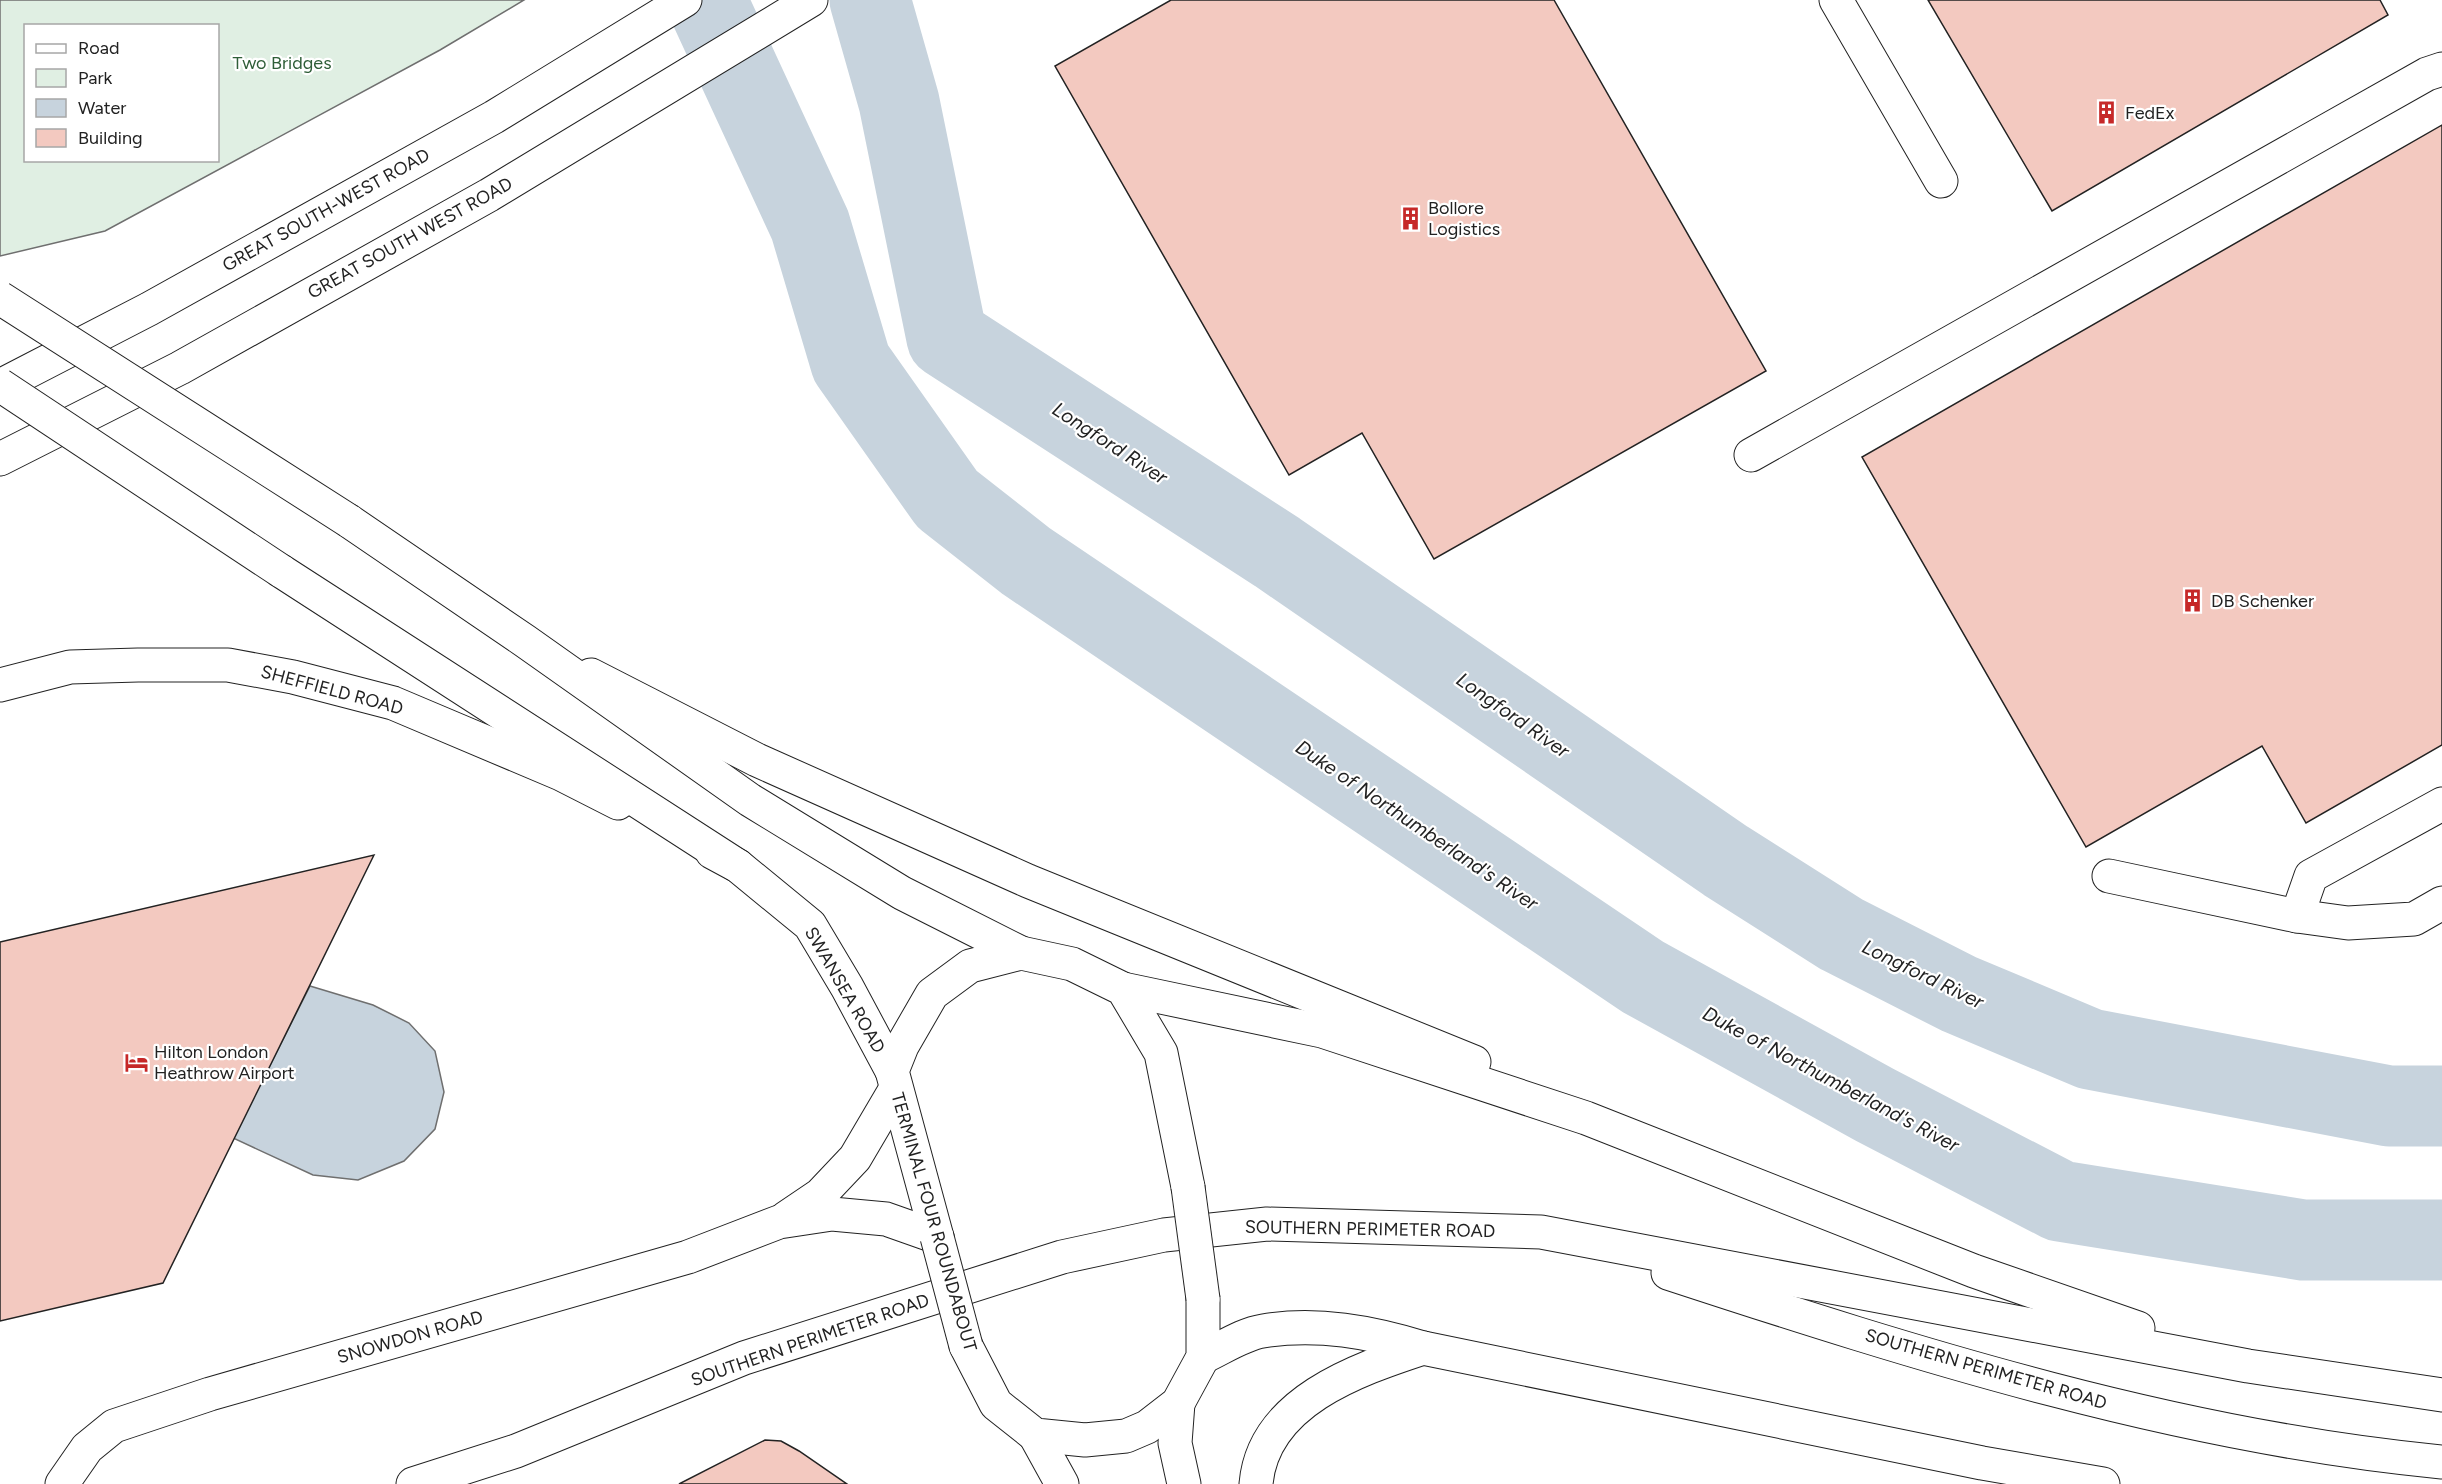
<svg xmlns="http://www.w3.org/2000/svg" width="2442" height="1484" viewBox="0 0 2442 1484" font-family="Figtree,sans-serif">
<style>
.green{fill:#e0efe3;stroke:#6f6f6f;stroke-width:1.5;fill-rule:evenodd}
.water{fill:#c7d3dd;stroke:#6f6f6f;stroke-width:1.5}
.lines{fill:none;stroke-linecap:round;stroke-linejoin:round}
.river{stroke:#c7d3dd;stroke-width:81}
.building{fill:#f3c9c0;stroke:#222;stroke-width:1.5}
.minor-casing{stroke:#222;stroke-width:35}
.highway-casing{stroke:#222;stroke-width:35}
.minor{stroke:#fff;stroke-width:33}
.highway{stroke:#fff;stroke-width:33}
.minor-bridge-casing{stroke:#222;stroke-width:35;stroke-linecap:butt}
.highway-bridge-casing{stroke:#222;stroke-width:35;stroke-linecap:butt}
.minor-bridge{stroke:#fff;stroke-width:33}
.highway-bridge{stroke:#fff;stroke-width:33}
.labels{text-anchor:middle;stroke-width:4.5;stroke-linejoin:round;paint-order:stroke}
.park-label{font-size:18px;fill:#2f5e38;stroke:#fff}
.poi-label{font-size:18px;fill:#222;stroke:#fff;text-anchor:start}
.street-label{font-size:18px;fill:#222;stroke:#fff}
.water-label{font-size:20px;font-style:italic;fill:#222;stroke:#fff}
</style>
<rect width="100%" height="100%" fill="#fff"/>
<!-- green -->
<path class="green" d="M 0,0 L 524,0 L 440,50 L 105,231 L 0,256 ZM 26,26 L 218,26 L 218,160 L 26,160 Z"/>
<!-- water -->
<path class="water" d="M 310,986 L 373,1005 L 409,1023 L 435,1051 L 444,1092 L 435,1129 L 404,1161 L 358,1180 L 313,1175 L 233,1138 Z"/>
<g class="lines">
<!-- river -->
<g class="river">
<path d="M 706,0 L 810,225 L 851,363 L 947,499 L 1026,561 L 1643,977 L 1875,1105 L 2060,1201 L 2303,1240 L 2442,1240"/>
<path d="M 870,0 L 899,102 L 947,338 L 1277,552 L 1726,861 L 1841,934 L 1959,994 L 2090,1049 L 2389,1106 L 2442,1106"/>
</g>
</g>
<!-- building -->
<g class="building">
<path d="M 1171,0 L 1554,0 L 1766,371 L 1434,559 L 1362,433 L 1289,475 L 1055,66 Z"/>
<path d="M 1928,0 L 2380,0 L 2388,15 L 2052,211 Z"/>
<path d="M 2442,125 L 2442,745 L 2306,823 L 2262,746 L 2086,847 L 1862,457 Z"/>
<path d="M 374,855 L 163,1283 L 0,1321 L 0,942 Z"/>
<path d="M 765,1440 L 781,1441 L 799,1451 L 847,1484 L 679,1484 Z"/>
</g>
<g class="lines">
<defs>
<g id="minor">
<path d="M 1836,0 L 1941,181"/>
<path d="M 1751,455 L 2427,74 L 2442,69"/>
<path d="M 591,675 L 757,760 L 1028,881 L 1474,1062"/>
<path d="M 0,685 L 70,667 L 138,665 L 228,665 L 293,677 L 393,703 L 561,774 L 618,803"/>
<path d="M 712,852 L 738,866 L 810,925 L 847,987 L 892,1071"/>
<path d="M 2109,876 L 2297,916 L 2348,923 L 2414,919 L 2442,903"/>
<path d="M 2297,916 L 2311,876 L 2442,804"/>
<path d="M 1123,989 L 1322,1031 L 1586,1118 L 1974,1271 L 2138,1328"/>
<path d="M 786,1218 L 820,1195 L 855,1158 L 895,1090"/>
<path d="M 937,1237 L 892,1071 L 902,1046 L 932,994 L 970,966 L 1021,953 L 1072,964 L 1123,989 L 1161,1053 L 1188,1187"/>
<path d="M 1668,1273 C 1918,1355 2179,1437 2442,1462"/>
<path d="M 966,1346 L 996,1404 L 1035,1435 L 1085,1440 L 1126,1436 L 1147,1427 L 1178,1403 L 1203,1357 L 1203,1299"/>
<path d="M 1203,1357 C 1221,1349 1243,1334 1263,1331 C 1317,1322 1371,1332 1423,1348 L 1982,1463 L 2103,1484"/>
<path d="M 1178,1403 L 1175,1443 L 1184,1484"/>
<path d="M 1035,1435 L 1062,1484"/>
<path d="M 62,1484 L 87,1448 L 114,1426 L 210,1394 L 688,1257 L 779,1222 L 832,1214 L 886,1219 L 937,1237"/>
<path d="M 413,1484 L 516,1451 L 744,1358 L 1062,1257 L 1164,1235 L 1267,1224 L 1541,1232 L 2248,1366 L 2442,1395"/>
<path d="M 1256,1484 C 1263,1402 1356,1370 1423,1348"/>
</g>
<g id="highway">
<path d="M 0,386 L 149,309 L 494,117 L 685,0"/>
<path d="M 0,459 L 180,368 L 489,195 L 811,0"/>
<path d="M 349,521 L 525,641 L 750,800 L 902,893 L 1021,953"/>
<path d="M 281,571 L 738,866"/>
</g>
</defs>
<!-- minor casing -->
<use href="#minor" class="minor-casing"/>
<!-- highway casing -->
<use href="#highway" class="highway-casing"/>
<!-- minor -->
<use href="#minor" class="minor"/>
<!-- highway -->
<use href="#highway" class="highway"/>
<defs>
<g id="minor-bridge">
<path d="M 1188,1187 L 1203,1299"/>
<path d="M 937,1237 L 966,1346"/>
</g>
<g id="highway-bridge">
<path d="M 0,298 L 349,521"/>
<path d="M 0,385 L 281,571"/>
</g>
</defs>
<!-- minor-bridge casing -->
<use href="#minor-bridge" class="minor-bridge-casing"/>
<!-- highway-bridge casing -->
<use href="#highway-bridge" class="highway-bridge-casing"/>
<!-- minor-bridge -->
<use href="#minor-bridge" class="minor-bridge"/>
<!-- highway-bridge -->
<use href="#highway-bridge" class="highway-bridge"/>
</g>
<!-- icons -->
<defs>
<symbol id="building-bare" viewBox="-9 -9 18 18"><path d="M-4-6H4V6H1V3H-1V6H-4ZM-2.5-4.3h1.7v1.8h-1.7ZM.8-4.3h1.7v1.8H.8ZM-2.5-1h1.7V.8h-1.7ZM.8-1h1.7V.8H.8Z" fill="#c62828" stroke="#fff" stroke-width="2.5" paint-order="stroke"/></symbol>
<symbol id="hotel-bare" viewBox="-9 -9 18 18"><path d="M-6-4.5h1.5V1H6V5H4.5V3h-9V5H-6ZM-4 0a1.8 1.8 0 1 1 3.6 0ZM.5 0V-2.5h3Q6-2.5 6 0Z" fill="#c62828" stroke="#fff" stroke-width="2.5" paint-order="stroke"/></symbol>
</defs>
<g fill-rule="evenodd">
<use href="#building-bare" x="2090" y="96" width="33" height="33"/>
<use href="#building-bare" x="1394" y="202" width="33" height="33"/>
<use href="#building-bare" x="2176" y="584" width="33" height="33"/>
<use href="#hotel-bare" x="120" y="1046" width="33" height="33"/>
</g>
<g class="labels">
<!-- park labels -->
<g class="park-label">
<text x="282" y="69">Two Bridges</text>
</g>
<!-- poi labels -->
<g class="poi-label">
<text x="2125" y="119">FedEx</text>
<text x="1428" y="214">Bollore<tspan x="1428" dy="21">Logistics</tspan></text>
<text x="2211" y="607">DB Schenker</text>
<text x="154" y="1058">Hilton London<tspan x="154" dy="21">Heathrow Airport</tspan></text>
</g>
<!-- street labels -->
<g class="street-label">
<text transform="translate(326 210) rotate(-29)" y="6">GREAT SOUTH-WEST ROAD</text>
<text transform="translate(410 238) rotate(-29)" y="6">GREAT SOUTH WEST ROAD</text>
<text transform="translate(332 690) rotate(15)" y="6">SHEFFIELD ROAD</text>
<text transform="translate(845 990) rotate(60)" y="6">SWANSEA ROAD</text>
<text transform="translate(934 1222) rotate(74)" y="6">TERMINAL FOUR ROUNDABOUT</text>
<text transform="translate(1370 1229) rotate(1)" y="6">SOUTHERN PERIMETER ROAD</text>
<text transform="translate(410 1337) rotate(-16)" y="6">SNOWDON ROAD</text>
<text transform="translate(810 1340) rotate(-19)" y="6">SOUTHERN PERIMETER ROAD</text>
<text transform="translate(1986 1369) rotate(16)" y="6">SOUTHERN PERIMETER ROAD</text>
</g>
<!-- water labels -->
<g class="water-label">
<text transform="translate(1110 443) rotate(33)" y="7">Longford River</text>
<text transform="translate(1513 715) rotate(35)" y="7">Longford River</text>
<text transform="translate(1417 825) rotate(34)" y="7">Duke of Northumberland's River</text>
<text transform="translate(1923 974) rotate(26)" y="7">Longford River</text>
<text transform="translate(1831 1079) rotate(28)" y="7">Duke of Northumberland's River</text>
</g>
</g>
<!-- legend -->
<rect x="24" y="24" width="195" height="138" fill="#ffffff" stroke="#a7a7a7" stroke-width="1.5"/>
<rect x="36" y="44" width="30" height="9" fill="#ffffff" stroke="#a7a7a7" stroke-width="1.5"/>
<text x="78" y="54" font-size="18" fill="#222222">Road</text>
<rect x="36" y="69" width="30" height="18" fill="#e0efe3" stroke="#a7a7a7" stroke-width="1.5"/>
<text x="78" y="84" font-size="18" fill="#222222">Park</text>
<rect x="36" y="99" width="30" height="18" fill="#c7d3dd" stroke="#a7a7a7" stroke-width="1.5"/>
<text x="78" y="114" font-size="18" fill="#222222">Water</text>
<rect x="36" y="129" width="30" height="18" fill="#f3c9c0" stroke="#a7a7a7" stroke-width="1.5"/>
<text x="78" y="144" font-size="18" fill="#222222">Building</text>
</svg>
